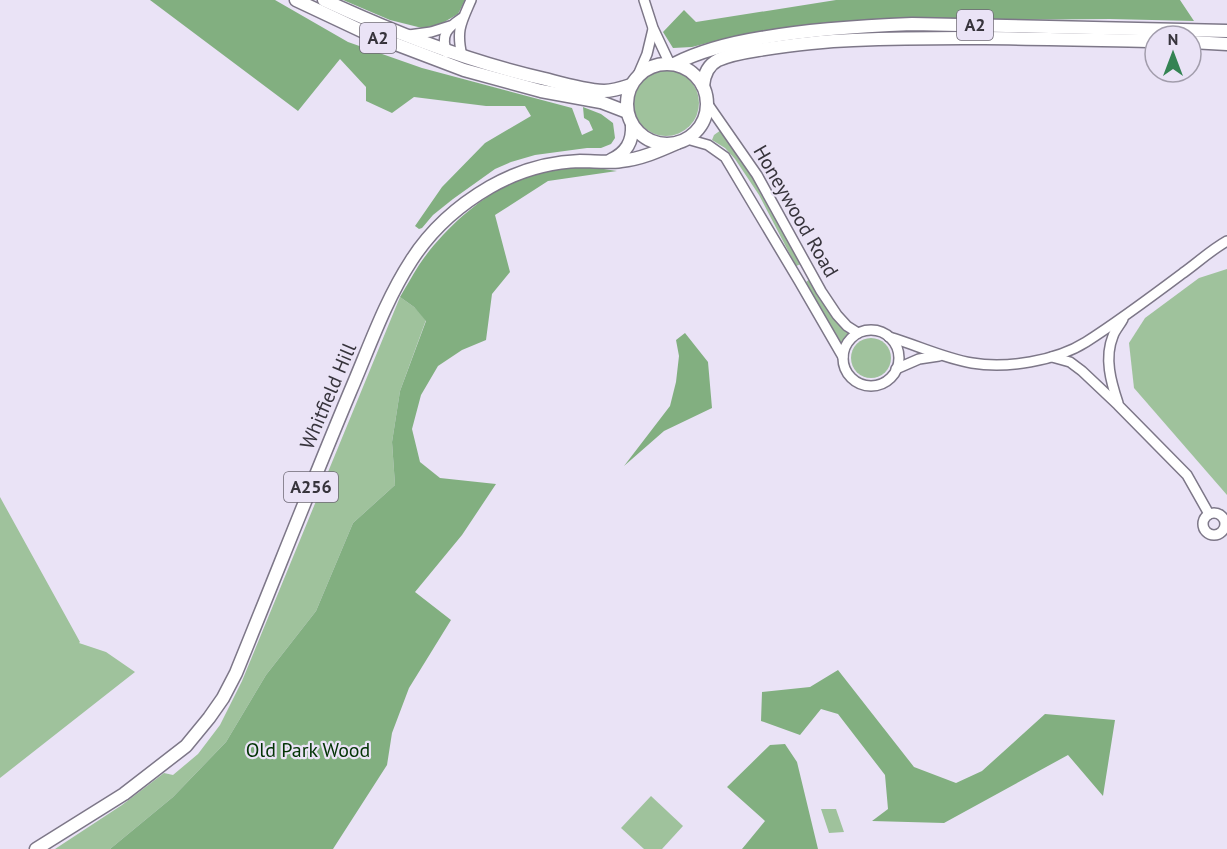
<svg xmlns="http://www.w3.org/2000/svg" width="1227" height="849" viewBox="0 0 1227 849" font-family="'PT Sans',sans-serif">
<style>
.green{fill:#9fc29c}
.forest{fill:#82af80}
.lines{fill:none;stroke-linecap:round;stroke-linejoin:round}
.tertiary-casing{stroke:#7d7788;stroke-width:12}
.primary-casing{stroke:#7d7788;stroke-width:15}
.trunk-casing{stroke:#7d7788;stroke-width:15}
.tertiary{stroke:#fff;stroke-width:9}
.primary{stroke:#fff;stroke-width:12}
.trunk{stroke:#fff;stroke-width:12}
.labels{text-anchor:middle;stroke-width:4.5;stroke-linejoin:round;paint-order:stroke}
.shield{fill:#eae3f6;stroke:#6d6874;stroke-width:1.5}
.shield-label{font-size:18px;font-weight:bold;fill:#37343c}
.street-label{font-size:20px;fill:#37343c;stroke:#eae3f6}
.park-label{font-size:20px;fill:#023304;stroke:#eae3f6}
</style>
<rect width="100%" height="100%" fill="#eae3f6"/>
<!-- green -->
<g class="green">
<circle cx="666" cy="103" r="33"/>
<path d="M 721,130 L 748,168 L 763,192 L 801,264 L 796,266 L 759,195 L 735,159 L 725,148 L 712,140 L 714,135 Z"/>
<path d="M 1227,269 L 1227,495 L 1134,388 L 1129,343 L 1145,318 L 1199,278 Z"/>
<path d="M 810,279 L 854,334 L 843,346 L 810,290 L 806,282 Z"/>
<path d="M 400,297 L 414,307 L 426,320 L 400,391 L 392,442 L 395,485 L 353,523 L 316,611 L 266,675 L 226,742 L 173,797 L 110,849 L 55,849 L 122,805 L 164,773 L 173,775 L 198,754 L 220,725 L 242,681 Z"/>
<circle cx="871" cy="358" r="20"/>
<path d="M 0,497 L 80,642 L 79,643 L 106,652 L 135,672 L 0,778 Z"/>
<path d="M 651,796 L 683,826 L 662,849 L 644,849 L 621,828 Z"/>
<path d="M 821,809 L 836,809 L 844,832 L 829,833 Z"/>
</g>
<!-- forest -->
<g class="forest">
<path d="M 150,0 L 275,0 L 348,42 L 422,68 L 572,108 L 582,135 L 593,130 L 589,121 L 584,118 L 583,107 L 601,114 L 613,123 L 615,138 L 611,144 L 601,148 L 587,148 L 535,155 L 511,162 L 495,169 L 453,199 L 433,215 L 422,228 L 419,229 L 415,226 L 442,187 L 485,143 L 531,116 L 525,106 L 486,106 L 414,97 L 392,113 L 366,101 L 366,87 L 340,59 L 298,111 Z"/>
<path d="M 343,0 L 465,0 L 458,14 L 439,25 L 422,28 L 390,20 Z"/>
<path d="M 836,0 L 1180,0 L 1194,21 L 1110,19 L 854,21 L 822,23 L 723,39 L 692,47 L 673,48 L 663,32 L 684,10 L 696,22 Z"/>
<path d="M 584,166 L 617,171 L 548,181 L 495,215 L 510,272 L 492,294 L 486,340 L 462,350 L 438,366 L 421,395 L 412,429 L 420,462 L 440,478 L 496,484 L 462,535 L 415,592 L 451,620 L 409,688 L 392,733 L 387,765 L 333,849 L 110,849 L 173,797 L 226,742 L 266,675 L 316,611 L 353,523 L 395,485 L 392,442 L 400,391 L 426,321 L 414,307 L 400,297 C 406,287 412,276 419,265 C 446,225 494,183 543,171 C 556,168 571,168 584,166 Z"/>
<path d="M 685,333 L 708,362 L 712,408 L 664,431 L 624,466 L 670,406 L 676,382 L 679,356 L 676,340 Z"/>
<path d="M 838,670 L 914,767 L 956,783 L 982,771 L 1045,714 L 1115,720 L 1103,796 L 1068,755 L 944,823 L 872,821 L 888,809 L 885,775 L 838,714 L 821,709 L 800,735 L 761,721 L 762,692 L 810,687 Z"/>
<path d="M 785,744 L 797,762 L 818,849 L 742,849 L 765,821 L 727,787 L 770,745 Z"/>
</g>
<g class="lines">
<defs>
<g id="tertiary">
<path d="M 644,0 L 653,28 L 670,64"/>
<path d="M 409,35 L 431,32 L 450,26"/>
<path d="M 447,53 C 440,35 447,28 462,18"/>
<path d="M 462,56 C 456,30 461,23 471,0"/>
<path d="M 638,75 L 647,54 L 653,29"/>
<path d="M 707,103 L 757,175 L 821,291 L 837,315 L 847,326 L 858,333"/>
<path d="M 687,139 L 708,145 L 725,157 L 799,281 L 843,357"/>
<circle cx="871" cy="358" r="28"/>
<path d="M 889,337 C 917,345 943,358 972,363 C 1006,369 1056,361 1086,342 C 1119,321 1151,297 1183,273 C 1197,263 1211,250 1227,241"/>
<path d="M 1052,357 L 1070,362 L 1082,371 L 1118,405 L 1187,475 L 1209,514"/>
<path d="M 896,369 L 919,359 L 939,356"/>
<path d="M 1118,403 C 1111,382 1104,358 1113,336 C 1115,330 1120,325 1123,319"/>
<circle cx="1214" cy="524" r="11"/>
</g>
<g id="primary">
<path d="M 611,160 C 626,153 633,142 632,125"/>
<path d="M 36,849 L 124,794 L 186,746 L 209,718 L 223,698 L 236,673 C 274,580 311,485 350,392 C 369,348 385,301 411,261 C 430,231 459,205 490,187 C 518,171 549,162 580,161 C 594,161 608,163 621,161 C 641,159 659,151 677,143"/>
</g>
<g id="trunk">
<path d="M 296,0 L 364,32 L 464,70 L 541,91 L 601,102 L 627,112"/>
<path d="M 324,0 C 395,33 469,62 545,79 C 564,84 584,90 604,91 C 613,91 622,88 631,85"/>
<path d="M 1191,42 L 1227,44"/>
<circle cx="667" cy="104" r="40"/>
<path d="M 674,64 C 702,50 730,43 761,38 C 811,29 862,26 912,24 L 1227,31"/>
<path d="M 703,86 C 704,75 708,65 718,60 C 731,54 745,52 758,50 C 790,45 821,41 853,40 C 954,36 1054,39 1155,41"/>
</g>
</defs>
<!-- tertiary casing -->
<use href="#tertiary" class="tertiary-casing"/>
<!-- primary casing -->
<use href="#primary" class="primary-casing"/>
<!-- trunk casing -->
<use href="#trunk" class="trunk-casing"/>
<!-- tertiary -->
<use href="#tertiary" class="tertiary"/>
<!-- primary -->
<use href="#primary" class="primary"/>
<!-- trunk -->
<use href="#trunk" class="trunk"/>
</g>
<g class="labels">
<!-- shield labels -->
<g class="shield">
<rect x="957" y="10" width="36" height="30" rx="4.5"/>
<rect x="360" y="23" width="36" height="30" rx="4.5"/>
<rect x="284" y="472" width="54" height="30" rx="4.5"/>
</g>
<g class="shield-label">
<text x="975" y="31">A2</text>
<text x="378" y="44">A2</text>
<text x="311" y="493">A256</text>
</g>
<!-- street labels -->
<g class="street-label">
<text transform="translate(796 211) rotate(60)" y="7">Honeywood Road</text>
<text transform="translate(328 396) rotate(-67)" y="7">Whitfield Hill</text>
</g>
<!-- park labels -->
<g class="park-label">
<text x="308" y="757">Old Park Wood</text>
</g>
</g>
<!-- north arrow -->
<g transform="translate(1173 54)"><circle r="28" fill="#eae3f6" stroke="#a29dac" stroke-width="1.5"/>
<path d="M0-4.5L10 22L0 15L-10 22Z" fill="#348353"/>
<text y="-9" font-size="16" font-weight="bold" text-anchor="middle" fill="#37343c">N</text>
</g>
</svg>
